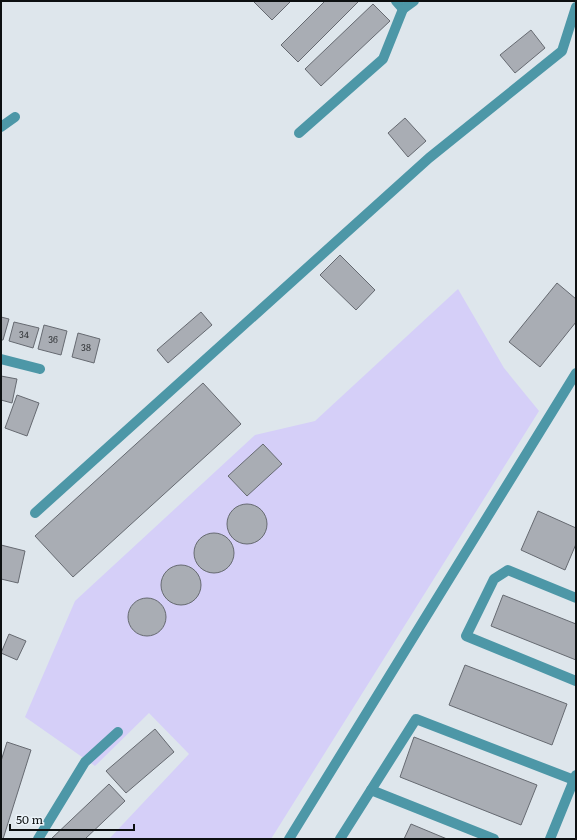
<svg xmlns="http://www.w3.org/2000/svg" width="577" height="840" viewBox="0 0 577 840" font-family="Literata,serif">
<style>
.green{fill:#d5cff8}
.building{fill:#a9adb4;stroke:#666a71}
.lines{fill:none;stroke-linecap:round;stroke-linejoin:round}
.minor{stroke:#4d97a7;stroke-width:10}
.labels{text-anchor:middle;stroke-width:3;stroke-linejoin:round;paint-order:stroke}
.number-label{font-size:9px;fill:#34373a}
</style>
<rect width="100%" height="100%" fill="#dee6ec"/>
<!-- green -->
<path class="green" d="M 458,289 L 504,368 L 539,411 L 271,839 L 109,839 L 189,754 L 149,713 L 95,766 L 25,717 L 75,601 L 255,435 L 315,421 Z"/>
<!-- building -->
<g class="building">
<path d="M 253,1 L 291,1 L 272,20 Z"/>
<path d="M 325,1 L 359,1 L 298,62 L 281,45 Z"/>
<path d="M 373,4 L 390,21 L 321,86 L 305,69 Z"/>
<path d="M 531,30 L 545,48 L 515,73 L 500,55 Z"/>
<path d="M 405,118 L 426,141 L 408,157 L 388,133 Z"/>
<path d="M 340,255 L 375,290 L 356,310 L 320,275 Z"/>
<path d="M 557,283 L 576,299 L 576,322 L 540,367 L 509,342 Z"/>
<path d="M 201,312 L 212,325 L 168,363 L 157,350 Z"/>
<path d="M 1,317 L 9,319 L 3,340 L 1,340 Z"/>
<path d="M 14,322 L 39,328 L 33,348 L 9,341 Z"/>
<path d="M 44,325 L 67,331 L 61,355 L 38,349 Z"/>
<path d="M 78,333 L 100,339 L 94,363 L 72,357 Z"/>
<path d="M 1,376 L 17,379 L 12,403 L 1,400 Z"/>
<path d="M 203,383 L 241,424 L 73,577 L 35,536 Z"/>
<path d="M 17,395 L 39,403 L 27,436 L 5,428 Z"/>
<path d="M 263,444 L 282,464 L 247,496 L 228,476 Z"/>
<circle cx="247" cy="524" r="20"/>
<path d="M 538,511 L 576,528 L 576,544 L 565,570 L 521,550 Z"/>
<circle cx="214" cy="553" r="20"/>
<path d="M 1,545 L 25,551 L 18,583 L 1,579 Z"/>
<circle cx="181" cy="585" r="20"/>
<path d="M 503,595 L 576,624 L 576,660 L 491,626 Z"/>
<circle cx="147" cy="617" r="19"/>
<path d="M 9,634 L 26,641 L 17,660 L 1,653 Z"/>
<path d="M 465,665 L 567,704 L 552,745 L 449,705 Z"/>
<path d="M 155,729 L 174,752 L 126,793 L 106,771 Z"/>
<path d="M 414,737 L 537,785 L 521,825 L 400,777 Z"/>
<path d="M 7,742 L 31,750 L 3,839 L 1,839 L 1,761 Z"/>
<path d="M 109,784 L 125,801 L 85,839 L 51,839 Z"/>
<path d="M 411,824 L 447,839 L 404,839 Z"/>
</g>
<g class="lines">
<!-- minor -->
<g class="minor">
<path d="M 396,1 L 403,9 L 414,1"/>
<path d="M 1,127 L 15,117"/>
<path d="M 299,133 L 383,59 L 403,9"/>
<path d="M 1,359 L 40,369"/>
<path d="M 35,513 L 429,158 L 562,51 L 576,7"/>
<path d="M 576,598 L 508,570 L 494,579 L 466,636 L 576,681"/>
<path d="M 371,790 L 494,839"/>
<path d="M 38,839 L 85,762 L 118,732"/>
<path d="M 289,839 L 576,373"/>
<path d="M 340,839 L 416,719 L 574,780"/>
<path d="M 550,839 L 576,775"/>
</g>
</g>
<g class="labels">
<!-- number labels -->
<g class="number-label">
<text x="24" y="338">34</text>
<text x="53" y="343">36</text>
<text x="86" y="351">38</text>
</g>
</g>
<!-- border -->
<rect width="577" height="840" fill="none" stroke="#0d1011" stroke-width="4"/>
<!-- scale -->
<path d="M10 824v6h124v-6" fill="none" stroke="#0d1011" stroke-width="2"/>
<text x="16" y="824" font-size="12" fill="#0d1011" stroke="#ebf3f9" stroke-width="3" paint-order="stroke">50 m</text>
</svg>
